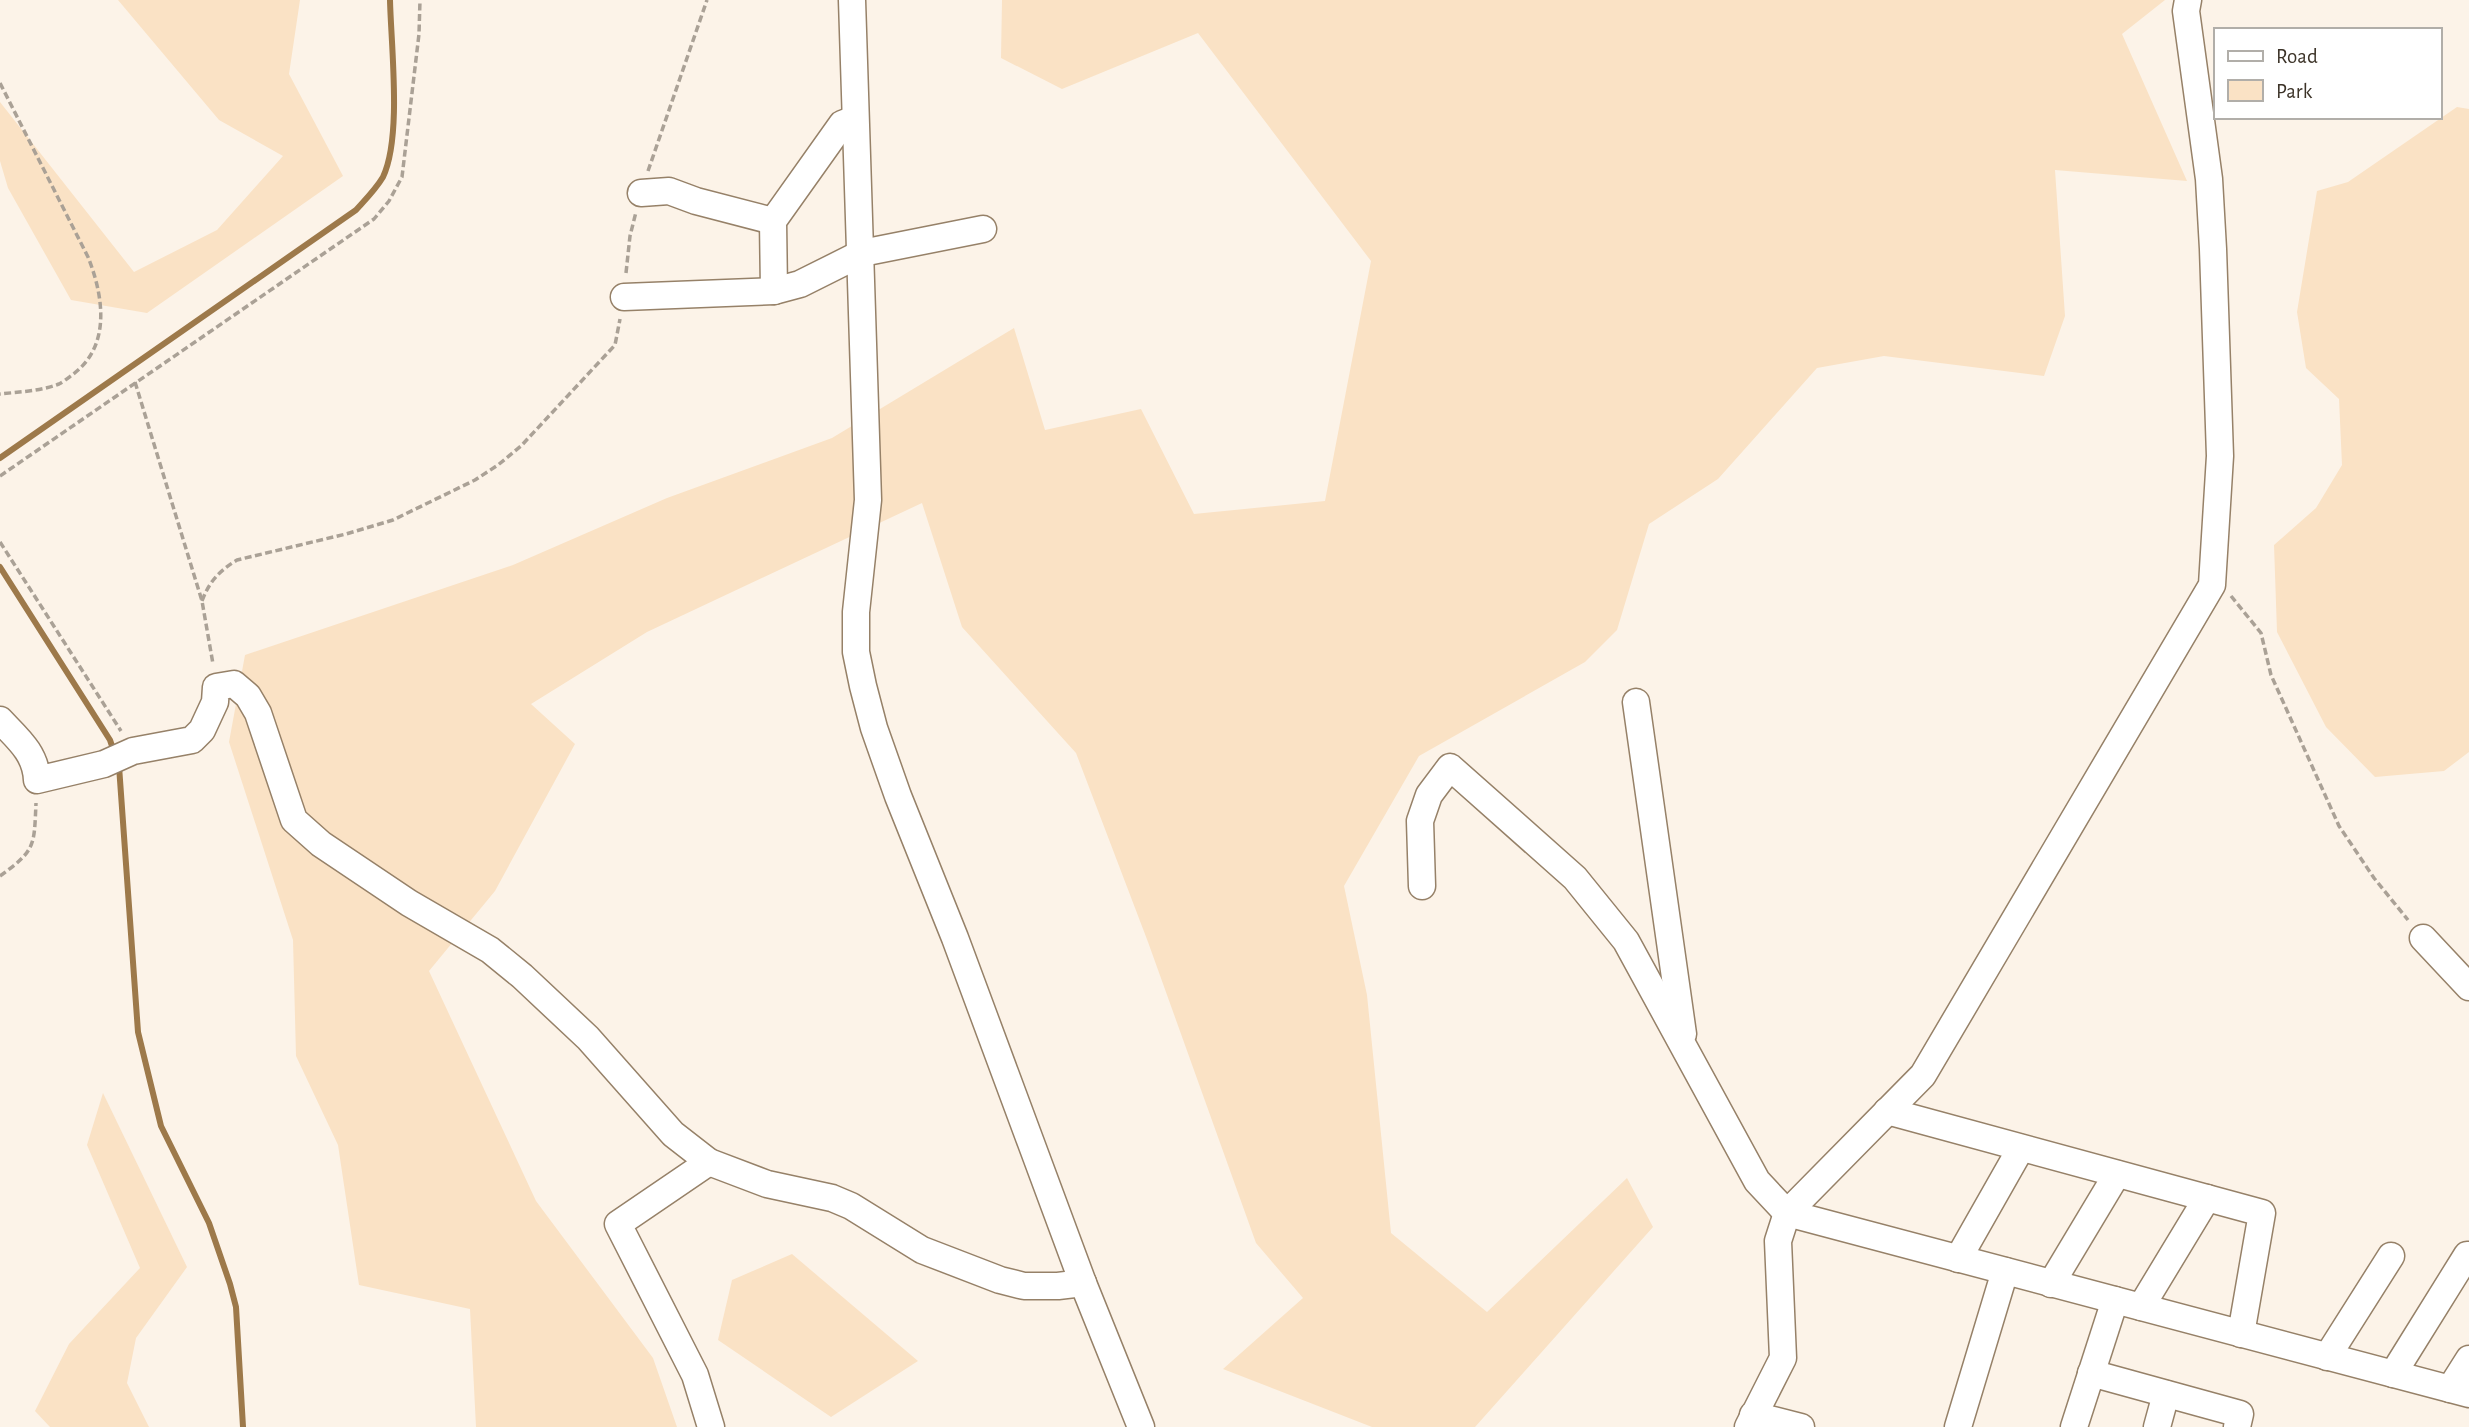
<svg xmlns="http://www.w3.org/2000/svg" width="2469" height="1427" viewBox="0 0 2469 1427" font-family="'Alegreya Sans',sans-serif">
<style>
.green{fill:#fae2c5}
.lines{fill:none;stroke-linecap:round;stroke-linejoin:round}
.stream{stroke:#9d794a;stroke-width:6}
.minor-casing{stroke:#968168;stroke-width:29}
.path{stroke:#aaa196;stroke-width:3.5;stroke-dasharray:7 3.5;stroke-linecap:butt}
.minor{stroke:#fff;stroke-width:26}
</style>
<rect width="100%" height="100%" fill="#fcf3e8"/>
<!-- green -->
<g class="green">
<path d="M 118,0 L 300,0 L 289,74 L 343,176 L 147,313 L 71,300 L 8,188 L 0,161 L 0,102 L 134,272 L 217,230 L 283,156 L 219,120 Z"/>
<path d="M 1002,0 L 2165,0 L 2122,34 L 2187,181 L 2055,170 L 2065,316 L 2044,376 L 1884,356 L 1817,368 L 1718,479 L 1649,524 L 1617,630 L 1585,662 L 1419,756 L 1344,886 L 1367,995 L 1391,1233 L 1487,1312 L 1627,1178 L 1653,1227 L 1475,1427 L 1372,1427 L 1223,1369 L 1303,1298 L 1256,1243 L 1148,942 L 1076,753 L 962,627 L 922,503 L 647,632 L 531,704 L 575,744 L 495,891 L 429,971 L 536,1201 L 653,1358 L 677,1427 L 476,1427 L 470,1309 L 359,1285 L 338,1145 L 296,1056 L 293,940 L 229,742 L 245,655 L 513,565 L 667,498 L 832,438 L 1014,328 L 1045,430 L 1141,409 L 1194,514 L 1325,501 L 1371,261 L 1198,33 L 1062,89 L 1001,58 Z"/>
<path d="M 2457,107 L 2469,109 L 2469,752 L 2444,771 L 2375,777 L 2326,727 L 2277,632 L 2274,545 L 2316,508 L 2342,465 L 2339,399 L 2306,368 L 2297,312 L 2317,191 L 2348,182 Z"/>
<path d="M 103,1093 L 187,1267 L 136,1338 L 127,1383 L 149,1427 L 50,1427 L 35,1411 L 69,1344 L 140,1268 L 87,1145 Z"/>
<path d="M 792,1254 L 918,1361 L 831,1417 L 718,1340 L 732,1280 Z"/>
</g>
<g class="lines">
<!-- stream -->
<g class="stream">
<path d="M 0,458 L 356,210 C 365,200 376,189 383,177 C 402,137 391,46 390,0"/>
<path d="M 0,567 L 110,740 L 114,752"/>
<path d="M 119,766 L 138,1032 L 161,1126 L 209,1223 L 230,1284 L 236,1307 L 243,1427"/>
</g>
<defs>
<g id="minor">
<path d="M 852,0 L 868,500 L 856,612 L 856,652 L 863,686 L 874,728 L 898,796 L 955,938 L 1083,1283 L 1141,1427"/>
<path d="M 641,193 L 669,191 L 696,201 L 773,221"/>
<path d="M 774,291 L 773,221 L 842,124 L 855,119"/>
<path d="M 624,297 L 774,291 L 800,284 L 862,253 L 983,229"/>
<path d="M 1636,702 L 1683,1034"/>
<path d="M 0,720 C 17,738 36,753 37,780 L 104,764 L 133,751 L 192,740 L 202,730 L 215,702 L 216,687 L 234,684 L 248,696 L 258,713 L 294,820 L 321,844 L 409,903 L 490,950 L 522,976 L 588,1038 L 673,1134 L 709,1162 L 767,1184 L 832,1198 L 851,1206 L 922,1250 L 1000,1280 L 1024,1286 L 1058,1286 L 1083,1283"/>
<path d="M 1422,886 L 1420,821 L 1429,795 L 1450,767 L 1575,878 L 1626,941 L 1757,1181 L 1787,1213 L 2469,1394"/>
<path d="M 2423,938 L 2469,987"/>
<path d="M 1887,1111 L 2262,1213 L 2241,1334"/>
<path d="M 709,1162 L 618,1224 L 695,1375 L 711,1427"/>
<path d="M 1958,1259 L 2021,1148"/>
<path d="M 2051,1284 L 2117,1174"/>
<path d="M 2141,1307 L 2207,1198"/>
<path d="M 2327,1357 L 2391,1256"/>
<path d="M 2091,1373 L 2240,1414 L 2237,1427"/>
<path d="M 2393,1374 L 2467,1255 L 2469,1255"/>
<path d="M 2450,1389 L 2469,1359"/>
<path d="M 1753,1415 L 1801,1427"/>
<path d="M 1748,1427 L 1783,1358 L 1778,1241 L 1787,1213 L 1923,1075 L 2212,585 L 2220,456 L 2213,249 L 2209,179 L 2186,11 L 2188,0"/>
<path d="M 1958,1427 L 2005,1271"/>
<path d="M 2074,1427 L 2115,1300"/>
<path d="M 2157,1427 L 2166,1394"/>
</g>
</defs>
<!-- minor casing -->
<use href="#minor" class="minor-casing"/>
<!-- path -->
<g class="path">
<path d="M 0,83 L 88,257 C 104,297 111,347 72,375 C 68,378 63,382 59,384 C 41,391 18,392 0,394"/>
<path d="M 648,171 L 707,0"/>
<path d="M 626,273 L 630,236 L 636,212"/>
<path d="M 135,382 L 202,601 L 213,664"/>
<path d="M 0,476 L 374,219 L 389,201 L 402,177 L 419,34 L 420,0"/>
<path d="M 0,542 L 121,731"/>
<path d="M 2231,596 L 2261,633 L 2271,675 L 2339,826 L 2374,878 L 2408,920"/>
<path d="M 202,601 C 209,582 219,571 237,560 L 346,534 L 393,520 L 475,480 L 498,465 L 521,446 L 615,345 L 620,319"/>
<path d="M 0,876 C 36,850 34,846 36,803"/>
</g>
<!-- minor -->
<use href="#minor" class="minor"/>
</g>
<!-- legend -->
<rect x="2214" y="28" width="228" height="91" fill="#ffffff" stroke="#b1aea9" stroke-width="2"/>
<rect x="2228" y="51" width="35" height="10" fill="#ffffff" stroke="#b1aea9" stroke-width="2"/>
<text x="2276" y="63" font-size="21" fill="#3d3429">Road</text>
<rect x="2228" y="80" width="35" height="21" fill="#fae2c5" stroke="#b1aea9" stroke-width="2"/>
<text x="2276" y="98" font-size="21" fill="#3d3429">Park</text>
</svg>
